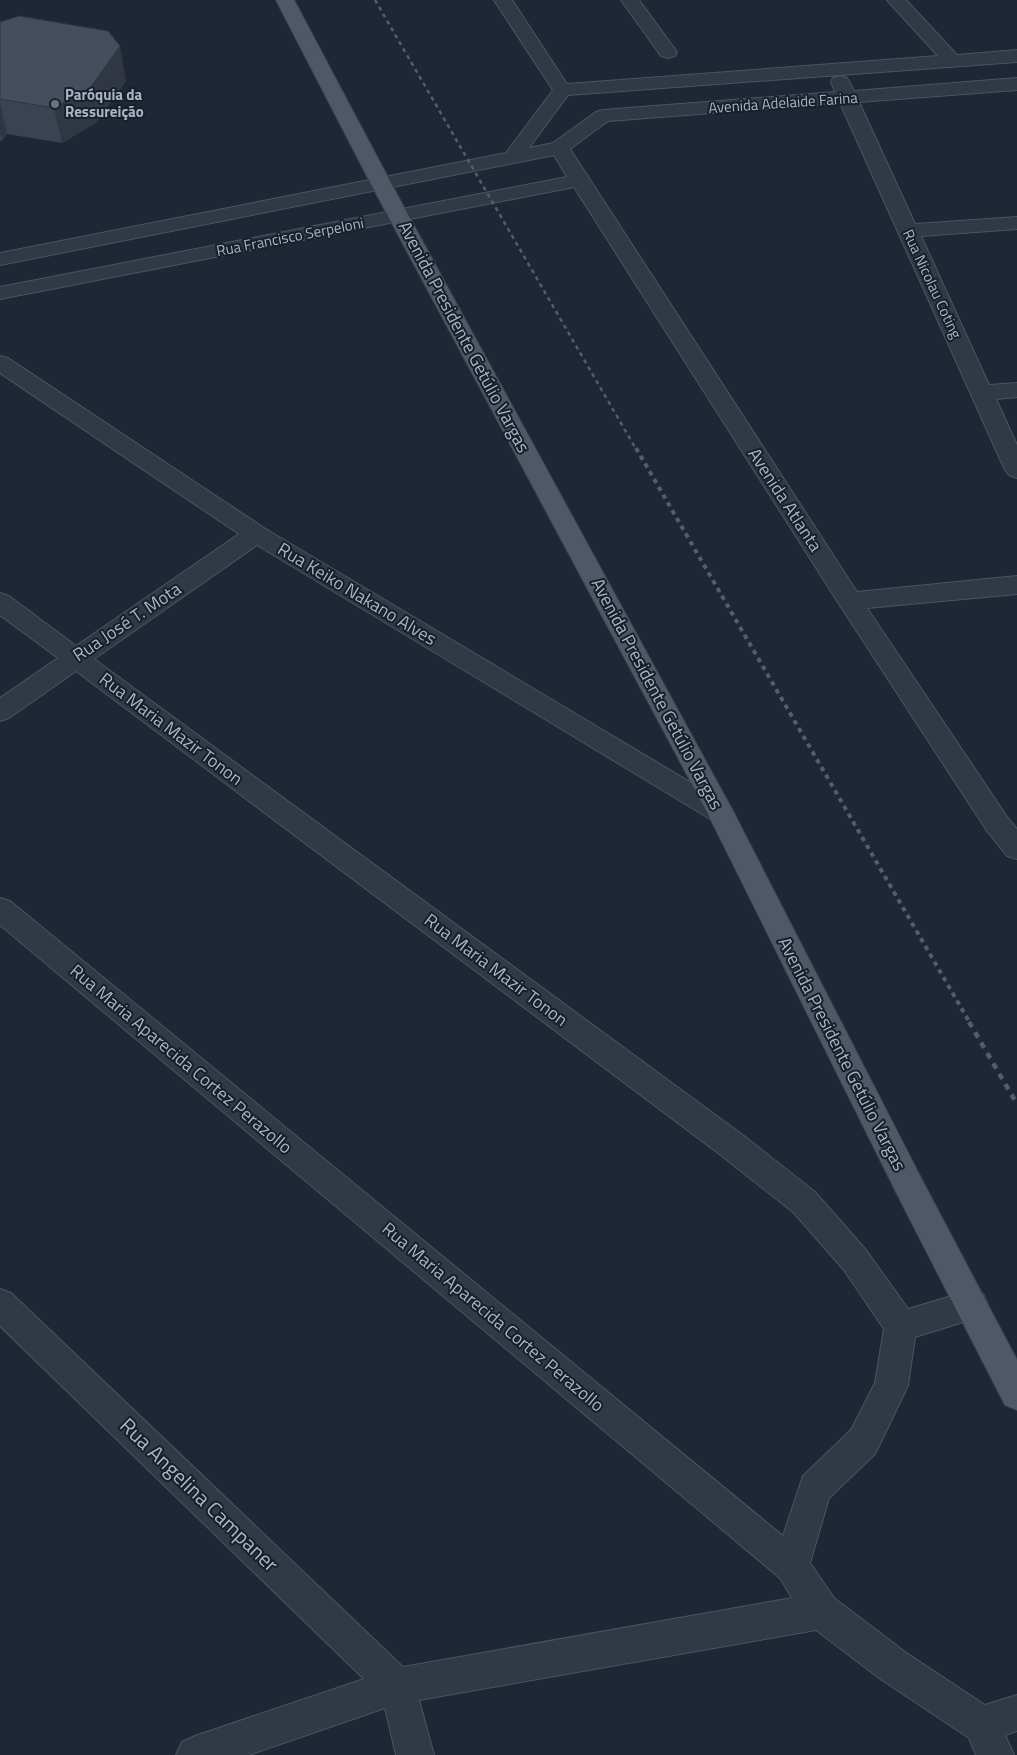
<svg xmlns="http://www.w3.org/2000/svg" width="1017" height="1755" viewBox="0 0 1017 1755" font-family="'Titillium Web',sans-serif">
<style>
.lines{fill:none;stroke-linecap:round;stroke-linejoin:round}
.minor-casing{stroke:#4c5461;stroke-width:2}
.major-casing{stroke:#3b434f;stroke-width:2}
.minor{fill:#313945;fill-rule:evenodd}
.major{fill:#4f5866;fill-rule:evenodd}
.rail-far2{stroke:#535d6d;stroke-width:2.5;stroke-dasharray:4 4;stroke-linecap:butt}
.rail-far1{stroke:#535d6d;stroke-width:4;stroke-dasharray:4.5 4.5;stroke-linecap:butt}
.rail{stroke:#535d6d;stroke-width:4.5;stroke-dasharray:6 6;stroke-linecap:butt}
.wall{fill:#3a4352}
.shaded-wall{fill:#303742}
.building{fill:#444e5f;stroke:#303742}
.worship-dot{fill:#6b7280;stroke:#171f2a;stroke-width:2}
.labels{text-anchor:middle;stroke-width:4;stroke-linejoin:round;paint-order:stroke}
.far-poi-label{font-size:15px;font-weight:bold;fill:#abb4c3;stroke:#171f2a;text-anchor:start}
.far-street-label{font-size:15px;fill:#abb4c3;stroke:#171f2a}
.street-label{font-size:18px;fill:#abb4c3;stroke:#171f2a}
.near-street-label{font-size:21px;fill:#abb4c3;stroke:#171f2a}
</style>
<rect width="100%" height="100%" fill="#1e2735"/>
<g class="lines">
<defs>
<g id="minor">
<path d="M 494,0 L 512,0 L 567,84 L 938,56 L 887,0 L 906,0 L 957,55 L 1017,50 L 1017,62 L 568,95 L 529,148 L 553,143 L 596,112 L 603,110 L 835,92 L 831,82 L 833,78 L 840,76 L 847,78 L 854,91 L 1017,78 L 1017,90 L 859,102 L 915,224 L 1017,217 L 1017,229 L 921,236 L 989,385 L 1017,383 L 1017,397 L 996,399 L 1017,445 L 1017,478 L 1009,475 L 1005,470 L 840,103 L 608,121 L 570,149 L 857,592 L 1017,576 L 1017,594 L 867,608 L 1007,817 L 1017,829 L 1017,859 L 1007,856 L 987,831 L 841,607 L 574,187 L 0,299 L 0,287 L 567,177 L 554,155 L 0,265 L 0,253 L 506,153 L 553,90 Z"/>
<path d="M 621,0 L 639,0 L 677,52 L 675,56 L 668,58 L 661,56 Z"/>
<path d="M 0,356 L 8,358 L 264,528 L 730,806 L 734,813 L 730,820 L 721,823 L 712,820 L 257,545 L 94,659 L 744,1136 L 815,1192 L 866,1250 L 908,1309 L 972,1290 L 983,1294 L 988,1305 L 983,1316 L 915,1337 L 908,1385 L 903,1396 L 875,1454 L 829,1498 L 810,1563 L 834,1598 L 905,1652 L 985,1705 L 1017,1695 L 1017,1731 L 1005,1735 L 1014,1755 L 976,1755 L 969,1738 L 879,1678 L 816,1630 L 419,1700 L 434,1755 L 396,1755 L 385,1708 L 249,1755 L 176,1755 L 182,1742 L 195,1736 L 364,1679 L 0,1326 L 0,1289 L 11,1293 L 403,1667 L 792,1598 L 780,1578 L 0,925 L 0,898 L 10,901 L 783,1536 L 803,1476 L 851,1430 L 875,1383 L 884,1329 L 844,1270 L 793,1212 L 722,1156 L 76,671 L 9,718 L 0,721 L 0,698 L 58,658 L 0,615 L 0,593 L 9,596 L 76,646 L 239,534 L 0,373 Z"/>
</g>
<path id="major" d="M 276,0 L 294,0 L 400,200 L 734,813 L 920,1176 L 1017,1360 L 1017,1410 L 1005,1405 L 898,1196 L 708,814 L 371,184 Z"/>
</defs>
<!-- minor casing -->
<use href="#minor" class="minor-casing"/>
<!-- major casing -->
<use href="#major" class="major-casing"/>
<!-- minor -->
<use href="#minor" class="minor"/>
<!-- major -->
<use href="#major" class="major"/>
<!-- rail-far2 -->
<path class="rail-far2" d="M 375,0 L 636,449"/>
<!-- rail-far1 -->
<path class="rail-far1" d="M 636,448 L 970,1023"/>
<!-- rail -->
<path class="rail" d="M 969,1022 L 1017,1104"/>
</g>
<!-- wall -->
<path class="wall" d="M 0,22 L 126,81 L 96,123 L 62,143 L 7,134 L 2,141 L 0,141 Z"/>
<!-- shaded-wall -->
<g class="shaded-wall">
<path d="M 120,46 L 126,81 L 96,123 L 62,143 L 54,108 Z"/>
<path d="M 0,103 L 7,134 L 2,141 L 0,132 Z"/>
</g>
<!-- building -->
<path class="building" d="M 19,16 L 108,31 L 120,46 L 90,88 L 54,108 L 0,99 L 0,22 Z"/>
<!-- markers -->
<circle class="worship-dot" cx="55" cy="104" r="5"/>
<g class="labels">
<!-- far-poi labels -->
<g class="far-poi-label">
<text x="65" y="100">Paróquia da<tspan x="65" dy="17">Ressureição</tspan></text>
</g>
<!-- far-street labels -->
<g class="far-street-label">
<text transform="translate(783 103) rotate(-4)" y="5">Avenida Adelaide Farina</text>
<text transform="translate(290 237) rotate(-11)" y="5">Rua Francisco Serpeloni</text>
<text transform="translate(932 284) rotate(65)" y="5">Rua Nicolau Coting</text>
</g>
<!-- street labels -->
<g class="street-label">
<text transform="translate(464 337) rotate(62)" y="6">Avenida Presidente Getúlio Vargas</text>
<text transform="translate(785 500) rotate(57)" y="6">Avenida Atlanta</text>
<text transform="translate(357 594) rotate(31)" y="6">Rua Keiko Nakano Alves</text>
<text transform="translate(127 622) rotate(-34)" y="6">Rua José T. Mota</text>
<text transform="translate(657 694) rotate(62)" y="6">Avenida Presidente Getúlio Vargas</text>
<text transform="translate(171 729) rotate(37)" y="6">Rua Maria Mazir Tonon</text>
<text transform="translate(496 970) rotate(37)" y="6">Rua Maria Mazir Tonon</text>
<text transform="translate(842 1054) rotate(63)" y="6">Avenida Presidente Getúlio Vargas</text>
<text transform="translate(181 1059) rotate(40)" y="6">Rua Maria Aparecida Cortez Perazollo</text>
<text transform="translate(493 1317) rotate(40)" y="6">Rua Maria Aparecida Cortez Perazollo</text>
</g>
<!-- near-street labels -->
<g class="near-street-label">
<text transform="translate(199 1495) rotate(44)" y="7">Rua Angelina Campaner</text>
</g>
</g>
</svg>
